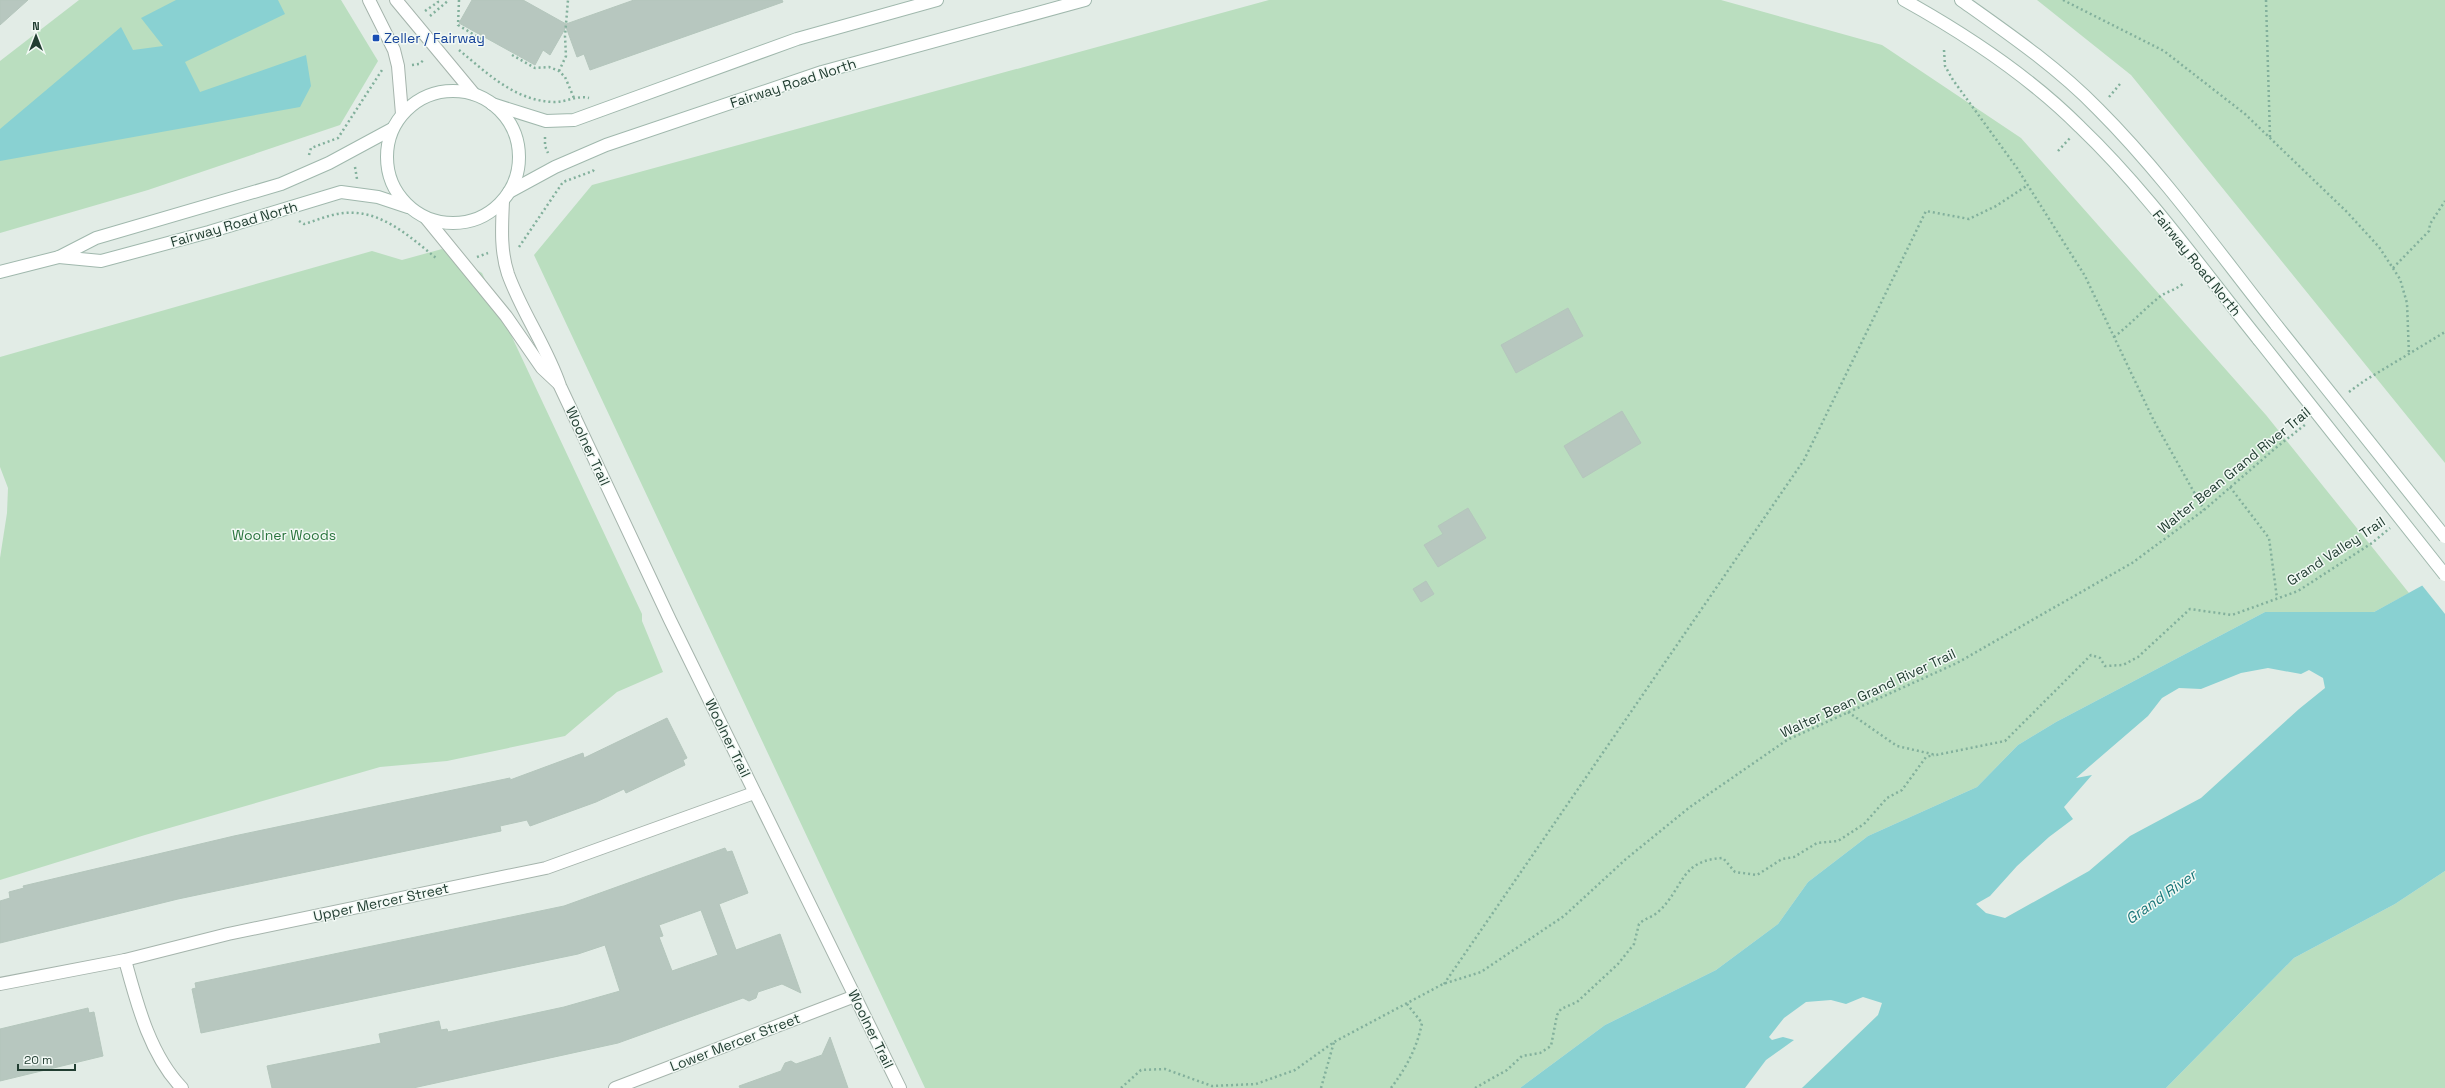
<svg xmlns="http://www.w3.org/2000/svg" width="2445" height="1088" viewBox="0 0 2445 1088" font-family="'Space Grotesk',sans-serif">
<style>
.green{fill:#badebf}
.water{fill:#89d1d2;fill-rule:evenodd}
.pier{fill:#e2ece6}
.building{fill:#b7c7bf;stroke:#b4c6bc;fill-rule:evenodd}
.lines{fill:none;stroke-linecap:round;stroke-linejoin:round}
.minor-casing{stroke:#a5b4ac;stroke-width:14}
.tertiary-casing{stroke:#a5b4ac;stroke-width:14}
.secondary-casing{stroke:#a0b8ad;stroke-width:14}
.path{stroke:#82b09c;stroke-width:2.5;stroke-dasharray:2 3;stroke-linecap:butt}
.minor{stroke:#fff;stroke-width:12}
.tertiary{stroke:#fff;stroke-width:12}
.secondary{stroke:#fff;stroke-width:12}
.secondary-bridge-casing{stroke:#a0b8ad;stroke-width:14;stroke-linecap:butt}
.secondary-bridge{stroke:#fff;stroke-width:12}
.transit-dot{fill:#1a4fb4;stroke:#f2f9f5;stroke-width:1.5}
.labels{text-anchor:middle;stroke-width:3;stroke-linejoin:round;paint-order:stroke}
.transit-label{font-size:14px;fill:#164399;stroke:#f2f9f5;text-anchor:start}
.street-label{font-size:14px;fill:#223e32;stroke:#f2f9f5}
.park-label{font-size:14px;fill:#2b753e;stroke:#f2f9f5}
.water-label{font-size:15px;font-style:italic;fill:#1b777a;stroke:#f2f9f5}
</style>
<rect width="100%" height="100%" fill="#e2ece6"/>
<!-- green -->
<g class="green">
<path d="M 79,0 L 341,0 L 378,61 L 340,125 L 148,190 L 0,233 L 0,61 Z"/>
<path d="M 1269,0 L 1721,0 L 1882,45 L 2021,138 L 2266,415 L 2409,593 L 2374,612 L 2265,612 L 2056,722 L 2018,745 L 1977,787 L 1868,836 L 1808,882 L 1778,924 L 1716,970 L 1605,1025 L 1520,1088 L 925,1088 L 534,255 L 592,185 Z"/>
<path d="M 2037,0 L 2445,0 L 2445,463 L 2131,75 Z"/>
<path d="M 442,249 L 482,273 L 642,614 L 642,621 L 663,672 L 617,692 L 565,736 L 447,761 L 380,767 L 145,835 L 0,880 L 0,558 L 7,513 L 8,488 L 0,467 L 0,357 L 372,251 L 402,260 Z"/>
<path d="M 2445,871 L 2445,1088 L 2166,1088 L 2294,958 L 2395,904 Z"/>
</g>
<!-- water -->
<g class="water">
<path d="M 176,0 L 278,0 L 285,14 L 185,62 L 200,92 L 306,55 L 311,86 L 300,107 L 0,161 L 0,129 L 121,27 L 133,50 L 163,46 L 141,18 Z"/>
<path d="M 2445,573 L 2445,871 L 2395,904 L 2294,958 L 2166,1088 L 1802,1088 L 1878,1015 L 1882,1003 L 1863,997 L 1846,1004 L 1831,1000 L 1806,1002 L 1784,1018 L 1769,1037 L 1772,1040 L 1783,1037 L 1794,1040 L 1766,1060 L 1745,1088 L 1520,1088 L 1605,1025 L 1716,970 L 1778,924 L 1808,882 L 1868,836 L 1977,787 L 2018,745 L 2056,722 L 2265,612 L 2374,612 ZM 2268,668 L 2301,674 L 2309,670 L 2323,678 L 2325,688 L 2299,709 L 2201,798 L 2130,836 L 2089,871 L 2005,918 L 1986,913 L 1976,904 L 1990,896 L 2017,866 L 2049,837 L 2073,819 L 2064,807 L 2092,775 L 2076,778 L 2148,716 L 2162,698 L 2179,688 L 2201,689 L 2241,673 Z"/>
</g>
<!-- pier -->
<path class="pier" d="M 2445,571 L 2445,614 L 2421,584 Z"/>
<!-- building -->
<g class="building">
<path d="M 0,0 L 28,0 L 0,25 Z"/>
<path d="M 472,0 L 523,0 L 566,24 L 634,0 L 782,0 L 783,2 L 590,70 L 584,54 L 577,57 L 566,27 L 550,55 L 543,50 L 535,65 L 459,23 Z"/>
<path d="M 1568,308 L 1583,336 L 1516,373 L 1501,345 Z"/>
<path d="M 1622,411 L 1641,443 L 1583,478 L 1564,446 Z"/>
<path d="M 1468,508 L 1486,538 L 1438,567 L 1424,545 L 1443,534 L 1438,526 Z"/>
<path d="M 1426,581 L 1434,594 L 1421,602 L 1413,589 Z"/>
<path d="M 667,718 L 687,758 L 683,760 L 685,765 L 626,793 L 624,789 L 596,802 L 530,826 L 527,820 L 500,826 L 501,831 L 178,899 L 0,943 L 0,901 L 10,898 L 9,892 L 24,888 L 23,886 L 234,836 L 510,778 L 510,780 L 583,753 L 584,758 Z"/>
<path d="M 725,848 L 727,852 L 732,851 L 748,893 L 719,904 L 736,950 L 780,934 L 801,993 L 782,984 L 758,992 L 756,998 L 749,1001 L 743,998 L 618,1043 L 413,1088 L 272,1088 L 267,1066 L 381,1043 L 379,1034 L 439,1021 L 441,1030 L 447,1029 L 448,1032 L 564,1007 L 620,991 L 605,945 L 578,954 L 201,1033 L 192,989 L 196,988 L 195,983 L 564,906 ZM 701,910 L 718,955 L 672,971 L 659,937 L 663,936 L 659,925 Z"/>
<path d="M 88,1008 L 89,1013 L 94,1012 L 103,1056 L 0,1081 L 0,1029 Z"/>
<path d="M 830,1037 L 848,1088 L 740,1088 L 739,1086 L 781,1071 L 785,1063 L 791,1061 L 796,1064 L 822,1055 Z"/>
</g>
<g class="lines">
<defs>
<g id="minor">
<path d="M 503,201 C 502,225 500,250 508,274 C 522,313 547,347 560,386 L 670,620 L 900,1088"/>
<path d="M 426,218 L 506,316 L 542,368 L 558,383"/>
<path d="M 125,960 C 137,1004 150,1055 182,1088"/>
<path d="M 0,984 L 125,960 L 228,934 L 546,868 L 754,793"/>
<path d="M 615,1088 L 855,996"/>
</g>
<g id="tertiary">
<path d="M 369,0 L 394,50 L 398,66 L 402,114"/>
<path d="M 396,0 L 474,94"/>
</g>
<g id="secondary">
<path d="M 1904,0 C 1967,35 2029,76 2080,127 C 2147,191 2201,268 2259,340"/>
<path d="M 1961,0 C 2009,34 2057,67 2098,109 C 2164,175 2219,253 2277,326"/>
<circle cx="453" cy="157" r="66"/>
<path d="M 492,104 L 546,121 L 574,120 L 797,39 L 937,0"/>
<path d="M 509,192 L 555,167 L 606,145 L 822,72 L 1085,0"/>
<path d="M 59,257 L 101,261 L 209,232 L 341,192 L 378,197 L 408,207"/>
<path d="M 0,272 L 59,257 L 96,238 L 281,184 L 329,163 L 392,129"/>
</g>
</defs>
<!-- minor casing -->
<use href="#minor" class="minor-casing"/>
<!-- tertiary casing -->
<use href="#tertiary" class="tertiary-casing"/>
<!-- secondary casing -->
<use href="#secondary" class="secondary-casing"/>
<!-- path -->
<g class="path">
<path d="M 459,0 L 458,25 L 481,39"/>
<path d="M 2063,0 L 2164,51 L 2245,114 L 2347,212 L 2379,247 L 2400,279 L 2407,303 L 2409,355"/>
<path d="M 2266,0 L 2270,137"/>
<path d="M 425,11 L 438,2 L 437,0"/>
<path d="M 430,16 L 449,0"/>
<path d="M 459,50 C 487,73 515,101 554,102 C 567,102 577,95 589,98"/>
<path d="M 1944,50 L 1945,66 L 1953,80 L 2017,168 L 2085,276 L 2154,421 L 2204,510"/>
<path d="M 512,55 L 535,68 L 549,67 L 559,71 L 565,77 L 574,98"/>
<path d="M 412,65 L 419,64 L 425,59"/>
<path d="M 559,71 L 566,56 L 565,36 L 568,0"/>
<path d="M 2109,97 L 2120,84"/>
<path d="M 545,137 L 545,146 L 548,153"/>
<path d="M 2058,151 L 2070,138"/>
<path d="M 309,155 L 311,148 L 338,138 L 382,70"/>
<path d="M 355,167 L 357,179"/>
<path d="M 299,221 L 304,224 C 315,221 326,216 337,214 C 377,206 408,235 436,258"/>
<path d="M 519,247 L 563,182 L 593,171 L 595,167"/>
<path d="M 477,257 L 488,253"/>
<path d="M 2393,268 L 2429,231 L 2430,224 L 2445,201"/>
<path d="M 2114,337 C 2131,324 2146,307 2162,295 C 2169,291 2177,289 2184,283"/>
<path d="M 2349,392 L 2364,381 L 2445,332"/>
<path d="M 2230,487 L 2269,538 L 2277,598"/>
<path d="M 1848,712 L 1897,746 L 1936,755 L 2005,741 L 2091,655 L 2100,658 L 2105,666 L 2123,665 L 2138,657 L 2190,609 L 2232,615 L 2298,591 L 2372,543 L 2390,528"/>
<path d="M 1444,984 L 1804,460 L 1926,211 L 1969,219 L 1996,206 L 2028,185"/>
<path d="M 1121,1088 L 1141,1070 L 1165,1069 L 1212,1086 L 1256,1084 L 1295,1070 L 1334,1042 L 1443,984 L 1481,972 L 1564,916 L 1626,859 L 1690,807 L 1787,740 L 1957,663 L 2132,563 L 2204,510 L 2278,446 L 2306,424"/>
<path d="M 1321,1088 L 1334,1042"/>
<path d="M 1391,1088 C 1406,1068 1417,1048 1422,1023 L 1407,1004"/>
<path d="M 1475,1088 L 1507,1070 L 1522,1056 L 1540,1053 L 1551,1046 L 1557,1015 L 1561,1009 L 1577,1002 L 1618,964 L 1634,944 L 1639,924 C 1645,918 1653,917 1658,912 C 1684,889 1679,860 1723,858 L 1735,872 L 1757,875 L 1782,859 L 1794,857 L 1817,843 L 1838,841 L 1864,824 L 1887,798 L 1902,790 L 1926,757 L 1934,755"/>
</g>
<!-- minor -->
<use href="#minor" class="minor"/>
<!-- tertiary -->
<use href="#tertiary" class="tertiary"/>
<!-- secondary -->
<use href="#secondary" class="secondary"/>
<defs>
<g id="secondary-bridge">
<path d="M 2277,326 L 2445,537"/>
<path d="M 2259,340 L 2445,575"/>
</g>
</defs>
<!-- secondary-bridge casing -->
<use href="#secondary-bridge" class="secondary-bridge-casing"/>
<!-- secondary-bridge -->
<use href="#secondary-bridge" class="secondary-bridge"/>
</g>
<!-- markers -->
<rect class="transit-dot" x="372" y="34" width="8" height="8" rx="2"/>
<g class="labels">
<!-- transit labels -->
<g class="transit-label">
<text x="384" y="43">Zeller / Fairway</text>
</g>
<!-- street labels -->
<g class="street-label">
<text transform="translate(793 83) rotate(-18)" y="5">Fairway Road North</text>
<text transform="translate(234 224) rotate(-16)" y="5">Fairway Road North</text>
<text transform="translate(2197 263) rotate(51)" y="5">Fairway Road North</text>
<text transform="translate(588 446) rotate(65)" y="5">Woolner Trail</text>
<text transform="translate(2234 470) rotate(-39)" y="5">Walter Bean Grand River Trail</text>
<text transform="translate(2336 551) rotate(-33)" y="5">Grand Valley Trail</text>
<text transform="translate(1868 693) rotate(-25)" y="5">Walter Bean Grand River Trail</text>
<text transform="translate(728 738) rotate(64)" y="5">Woolner Trail</text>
<text transform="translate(381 902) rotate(-12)" y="5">Upper Mercer Street</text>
<text transform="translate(871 1029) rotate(64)" y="5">Woolner Trail</text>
<text transform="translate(735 1042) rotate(-21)" y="5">Lower Mercer Street</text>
</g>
<!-- park labels -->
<g class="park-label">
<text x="284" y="540">Woolner Woods</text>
</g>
<!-- water labels -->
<g class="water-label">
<text transform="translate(2161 897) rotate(-35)" y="5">Grand River</text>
</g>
</g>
<!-- north arrow -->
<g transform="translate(36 36)" stroke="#f2f9f5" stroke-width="3" paint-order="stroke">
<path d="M0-3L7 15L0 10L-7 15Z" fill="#223e32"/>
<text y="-6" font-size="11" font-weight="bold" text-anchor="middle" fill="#223e32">N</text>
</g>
<!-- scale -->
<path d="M18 1064v6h57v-6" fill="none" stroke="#223e32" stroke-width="2"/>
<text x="24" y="1064" font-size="12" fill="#223e32" stroke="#f2f9f5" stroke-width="3" paint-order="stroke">20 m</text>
</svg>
